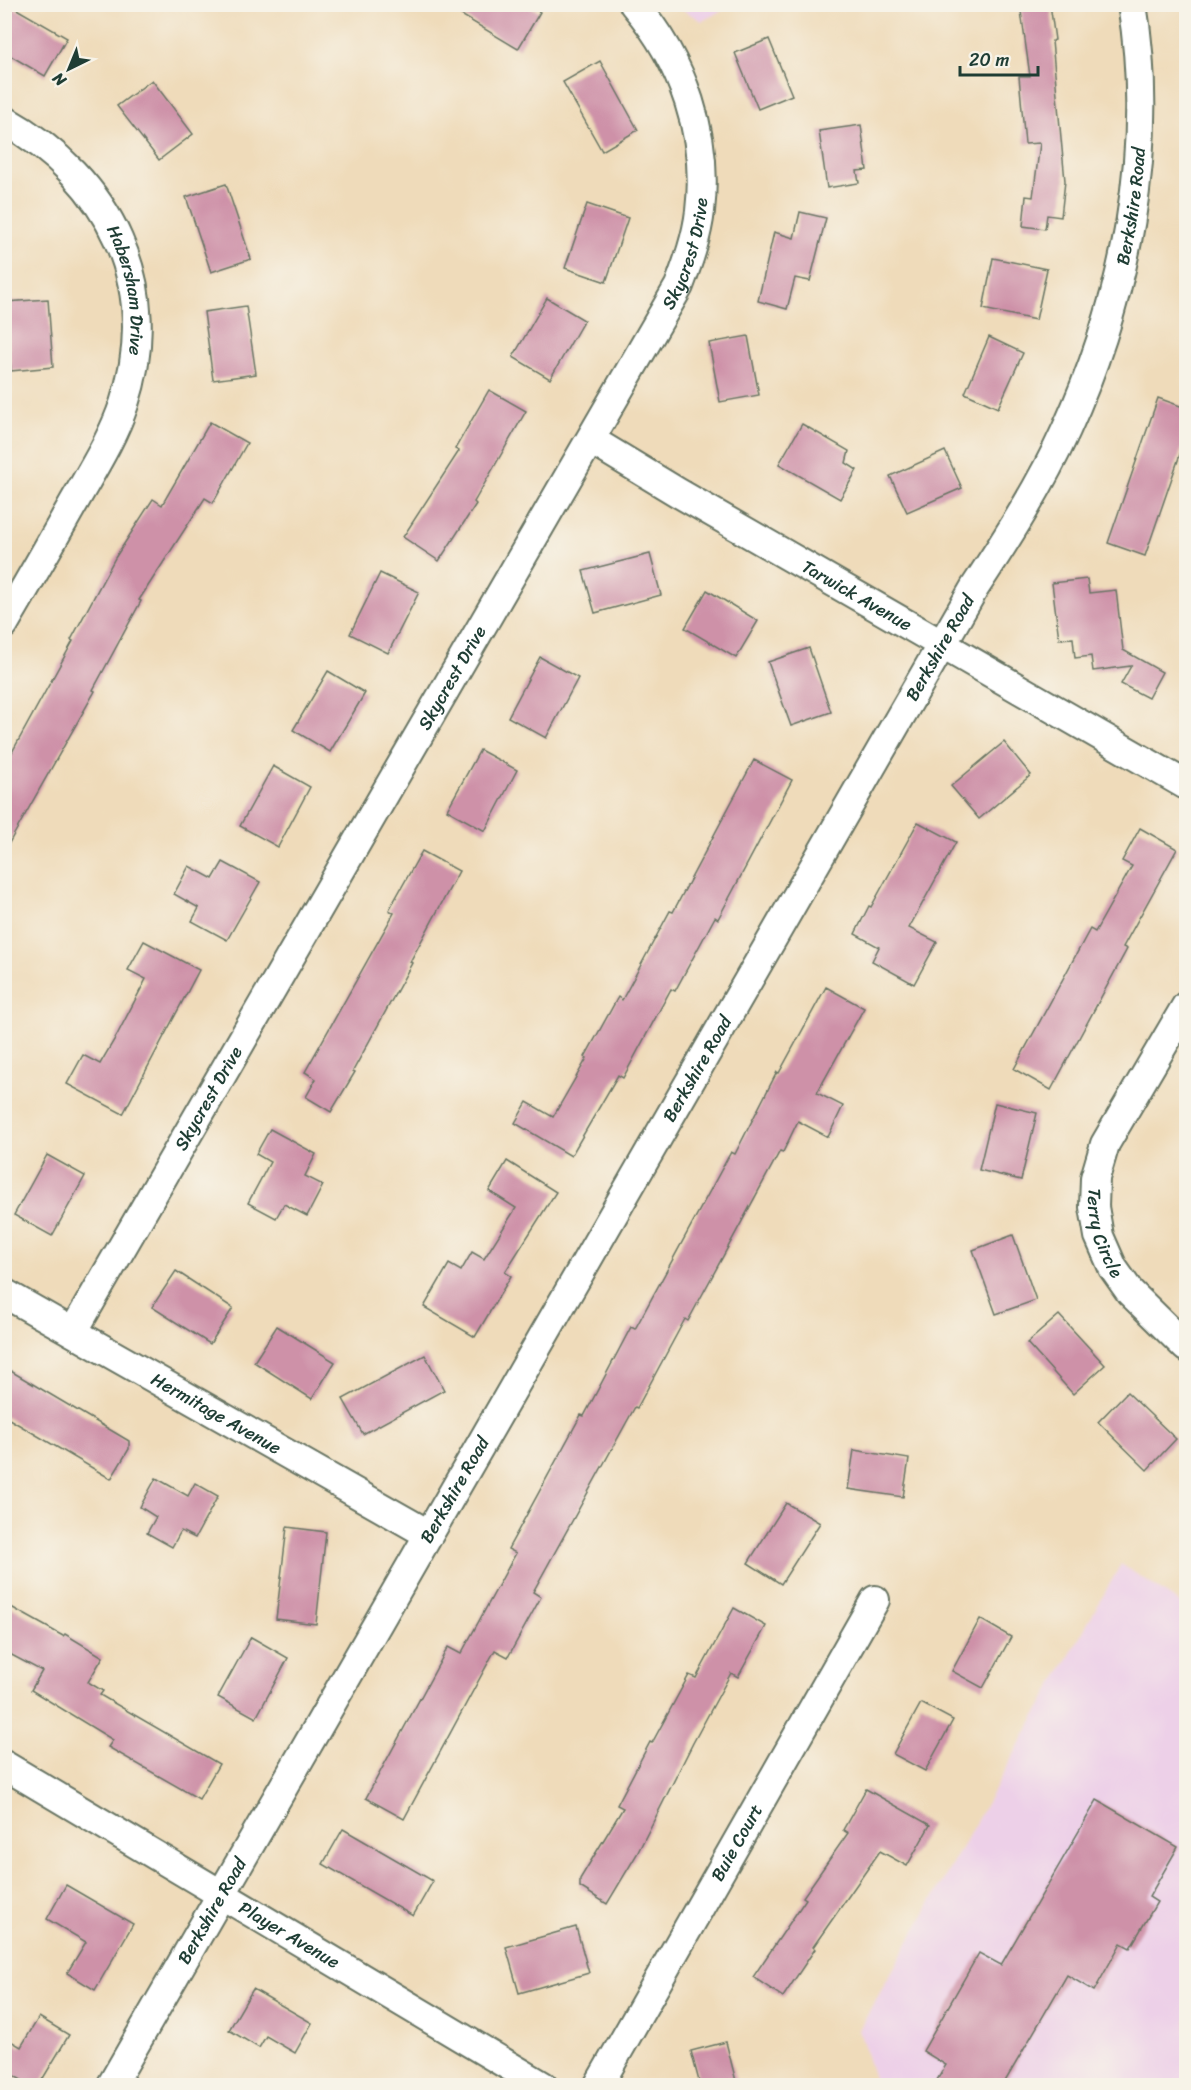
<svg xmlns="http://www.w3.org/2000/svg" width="1191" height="2090" viewBox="0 0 1191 2090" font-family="Sriracha,sans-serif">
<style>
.built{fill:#edd0e8}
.building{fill:#ce91a8}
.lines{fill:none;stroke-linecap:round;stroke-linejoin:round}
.street-casing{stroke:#687463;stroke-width:32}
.street{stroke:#fff;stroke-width:28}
.labels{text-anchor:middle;stroke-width:6;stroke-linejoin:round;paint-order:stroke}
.street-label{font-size:18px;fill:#1f3d34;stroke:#f7f3e8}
</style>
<rect width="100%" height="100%" fill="#f7f3e8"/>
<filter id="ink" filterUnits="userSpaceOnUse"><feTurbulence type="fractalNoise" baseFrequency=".0167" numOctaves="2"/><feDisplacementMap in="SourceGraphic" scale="12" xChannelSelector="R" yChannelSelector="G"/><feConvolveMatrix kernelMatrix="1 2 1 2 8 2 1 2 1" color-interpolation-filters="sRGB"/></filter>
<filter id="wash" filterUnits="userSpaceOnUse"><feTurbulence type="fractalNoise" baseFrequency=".008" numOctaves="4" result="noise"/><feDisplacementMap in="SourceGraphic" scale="24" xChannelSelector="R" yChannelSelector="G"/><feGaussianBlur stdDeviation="1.35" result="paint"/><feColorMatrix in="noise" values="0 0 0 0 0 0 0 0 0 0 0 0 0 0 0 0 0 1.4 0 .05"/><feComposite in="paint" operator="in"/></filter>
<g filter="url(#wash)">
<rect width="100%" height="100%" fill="#efdbba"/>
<!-- built -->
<g class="built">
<path d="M 674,5 L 733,4 L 733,5 L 702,21 Z"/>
<path d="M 1121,1564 L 1186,1607 L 1186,2085 L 876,2085 L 859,2030 Z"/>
</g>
<g id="blocks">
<!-- building -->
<g class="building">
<path d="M 4,4 L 8,4 L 67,38 L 45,76 L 4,52 Z"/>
<path d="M 443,4 L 526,4 L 540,12 L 518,49 Z"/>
<path d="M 1020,4 L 1050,4 L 1055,40 L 1052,41 L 1065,181 L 1061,217 L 1047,215 L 1045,229 L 1023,226 L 1026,196 L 1033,197 L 1040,143 L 1025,144 L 1019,76 L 1030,76 Z"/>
<path d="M 769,39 L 792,95 L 758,109 L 735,53 Z"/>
<path d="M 600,61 L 638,130 L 602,151 L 563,82 Z"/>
<path d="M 152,80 L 193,134 L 159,160 L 117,106 Z"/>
<path d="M 861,125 L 867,170 L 857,171 L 859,183 L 827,188 L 819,131 Z"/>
<path d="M 226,184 L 251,259 L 211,272 L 186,197 Z"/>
<path d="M 587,204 L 628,218 L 606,282 L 565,268 Z"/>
<path d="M 800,212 L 826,218 L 810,281 L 795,278 L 787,309 L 758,301 L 774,232 L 794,238 Z"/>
<path d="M 993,258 L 1047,269 L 1036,320 L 983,309 Z"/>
<path d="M 547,298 L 584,320 L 550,379 L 513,357 Z"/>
<path d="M 48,299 L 53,367 L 11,371 L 5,302 Z"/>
<path d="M 246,306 L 256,374 L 213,380 L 204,312 Z"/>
<path d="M 748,336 L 759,395 L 720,402 L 709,343 Z"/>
<path d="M 989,337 L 1023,353 L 998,408 L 965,393 Z"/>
<path d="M 489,390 L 526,411 L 474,502 L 476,504 L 439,561 L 403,537 L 459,451 L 455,449 Z"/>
<path d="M 1158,398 L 1186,408 L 1186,437 L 1145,556 L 1108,543 Z"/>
<path d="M 210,422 L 247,443 L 213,503 L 205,498 L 139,600 L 141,601 L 93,690 L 95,691 L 4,852 L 4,751 L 11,754 L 73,641 L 71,640 L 115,558 L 153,499 L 162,505 Z"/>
<path d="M 802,424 L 849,451 L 846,463 L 857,470 L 840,499 L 779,464 Z"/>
<path d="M 945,451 L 962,488 L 907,512 L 890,476 Z"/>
<path d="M 650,554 L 661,595 L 595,613 L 583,571 Z"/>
<path d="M 380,573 L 419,592 L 388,653 L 350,634 Z"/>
<path d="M 1087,579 L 1089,593 L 1116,590 L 1123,650 L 1162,672 L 1148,698 L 1121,684 L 1131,666 L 1093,671 L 1091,656 L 1075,658 L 1073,638 L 1059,639 L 1052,583 Z"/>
<path d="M 707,590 L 758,621 L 736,658 L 685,628 Z"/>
<path d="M 809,648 L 831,712 L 791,726 L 768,662 Z"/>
<path d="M 540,657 L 578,678 L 546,738 L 508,717 Z"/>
<path d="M 328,671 L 365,693 L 330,752 L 293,730 Z"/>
<path d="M 1004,742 L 1031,775 L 979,819 L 951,786 Z"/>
<path d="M 480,750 L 517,770 L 485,831 L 447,810 Z"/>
<path d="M 754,760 L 792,780 L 718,919 L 715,917 L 675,991 L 671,989 L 623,1078 L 618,1075 L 571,1156 L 515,1123 L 527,1102 L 553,1117 L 587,1058 L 585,1057 L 618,997 L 622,1000 L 670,911 L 673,912 Z"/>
<path d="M 273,766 L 310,787 L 278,847 L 240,826 Z"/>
<path d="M 918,822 L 956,842 L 909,928 L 937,942 L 914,984 L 872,961 L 879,947 L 855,934 L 869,906 L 871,907 Z"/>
<path d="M 1140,828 L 1177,849 L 1123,947 L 1127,949 L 1051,1090 L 1014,1069 L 1090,929 L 1095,932 L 1132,866 L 1122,861 Z"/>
<path d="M 422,851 L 459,871 L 410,962 L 412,963 L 353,1071 L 355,1072 L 331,1112 L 306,1097 L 316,1079 L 305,1072 L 394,913 L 389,910 Z"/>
<path d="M 223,862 L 260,882 L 227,940 L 192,921 L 199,908 L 174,894 L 189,866 L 213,879 Z"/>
<path d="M 144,941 L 199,970 L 123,1114 L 67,1084 L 83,1055 L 100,1064 L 117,1035 L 146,979 L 128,970 Z"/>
<path d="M 826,987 L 864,1008 L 817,1093 L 843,1106 L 828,1137 L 798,1121 L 783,1152 L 780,1151 L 688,1321 L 685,1319 L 637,1408 L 635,1407 L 533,1592 L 541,1597 L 508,1657 L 495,1650 L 404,1819 L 366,1798 L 448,1647 L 461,1654 L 516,1553 L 508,1549 L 581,1415 L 584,1416 L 631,1327 L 635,1329 L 731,1152 L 735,1154 L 777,1072 L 779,1073 Z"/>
<path d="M 995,1103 L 1037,1113 L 1021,1180 L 979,1170 Z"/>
<path d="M 270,1129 L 316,1154 L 305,1176 L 323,1185 L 307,1216 L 284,1204 L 276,1218 L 248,1203 L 270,1162 L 256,1154 Z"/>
<path d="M 47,1155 L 85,1176 L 52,1236 L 14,1215 Z"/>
<path d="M 507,1161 L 556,1192 L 505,1272 L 511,1276 L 475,1337 L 424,1307 L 449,1264 L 461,1271 L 472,1252 L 484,1259 L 516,1208 L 489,1191 Z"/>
<path d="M 1013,1235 L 1036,1300 L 996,1314 L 973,1250 Z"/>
<path d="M 176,1271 L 233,1308 L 210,1344 L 152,1307 Z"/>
<path d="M 1059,1315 L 1105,1365 L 1073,1394 L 1027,1343 Z"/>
<path d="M 277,1326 L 335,1362 L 312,1399 L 254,1362 Z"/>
<path d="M 425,1355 L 444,1390 L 363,1434 L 343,1399 Z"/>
<path d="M 4,1367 L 129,1441 L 129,1449 L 111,1479 L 4,1416 Z"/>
<path d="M 1127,1392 L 1176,1439 L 1147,1470 L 1098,1422 Z"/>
<path d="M 854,1450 L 909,1459 L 903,1497 L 848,1489 Z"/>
<path d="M 156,1478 L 188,1496 L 195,1483 L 218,1496 L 195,1538 L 181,1531 L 172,1547 L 147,1533 L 156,1517 L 140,1507 Z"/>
<path d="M 786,1503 L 820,1523 L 781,1584 L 748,1563 Z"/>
<path d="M 287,1527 L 326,1532 L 316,1624 L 276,1619 Z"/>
<path d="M 4,1603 L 63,1636 L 65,1634 L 103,1657 L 88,1682 L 103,1691 L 100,1695 L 219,1764 L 199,1799 L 108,1747 L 113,1740 L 31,1690 L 42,1671 L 4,1651 Z"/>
<path d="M 734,1608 L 766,1626 L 738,1677 L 731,1673 L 693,1743 L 637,1854 L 607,1904 L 580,1887 L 580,1879 L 623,1808 L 617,1805 L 650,1742 L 652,1743 L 689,1675 L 696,1678 Z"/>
<path d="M 980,1619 L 1011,1637 L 983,1688 L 952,1671 Z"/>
<path d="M 251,1637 L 288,1658 L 256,1718 L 218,1697 Z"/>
<path d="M 921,1703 L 953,1720 L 925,1771 L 893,1754 Z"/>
<path d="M 866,1789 L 930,1825 L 907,1866 L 880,1851 L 813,1947 L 815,1949 L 783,1997 L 753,1977 L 806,1899 L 803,1897 L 848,1833 L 843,1830 Z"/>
<path d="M 1097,1800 L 1178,1847 L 1149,1897 L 1157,1902 L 1130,1948 L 1121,1943 L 1094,1991 L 1067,1975 L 1003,2085 L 934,2085 L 946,2065 L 923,2051 L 979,1953 L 1001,1965 Z"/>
<path d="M 343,1829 L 433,1881 L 413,1916 L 323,1864 Z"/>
<path d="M 66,1885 L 133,1924 L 95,1990 L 67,1973 L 86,1942 L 47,1919 Z"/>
<path d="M 576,1927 L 589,1973 L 519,1993 L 506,1947 Z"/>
<path d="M 253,1989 L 312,2023 L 295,2053 L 266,2036 L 259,2048 L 229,2030 Z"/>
<path d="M 39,2017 L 69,2035 L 39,2085 L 30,2085 L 4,2070 L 4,2037 L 21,2047 Z"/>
<path d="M 726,2042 L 737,2085 L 700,2085 L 691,2051 Z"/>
</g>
</g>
</g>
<g filter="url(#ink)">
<use href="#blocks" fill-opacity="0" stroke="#687463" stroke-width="1.5"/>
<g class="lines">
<defs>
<g id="street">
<path id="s1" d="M 4,120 C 110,179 163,286 124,404 C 113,437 94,467 77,497 C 53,539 29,582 4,624"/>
<path id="s2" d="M 591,440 L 677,492 L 1186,785"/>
<path id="s3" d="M 1186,1006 L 1105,1144 L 1095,1178 L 1094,1207 L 1099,1236 L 1113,1268 L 1130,1292 L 1186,1347"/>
<path id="s4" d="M 4,1293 L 428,1534"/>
<path id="s5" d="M 73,1332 L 679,286 C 688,262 697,237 700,211 C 709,136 683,61 634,4"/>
<path id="s6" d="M 4,1765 L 543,2086"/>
<path id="s7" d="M 111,2086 L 975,587 C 1008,537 1041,485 1066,430 C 1126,298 1156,148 1132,4"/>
<path id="s8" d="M 598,2086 L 875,1600"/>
</g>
</defs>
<!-- street casing -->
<use href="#street" class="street-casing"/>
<!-- street -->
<use href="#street" class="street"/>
</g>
</g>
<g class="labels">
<!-- street labels -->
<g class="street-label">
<text dy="6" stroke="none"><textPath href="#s7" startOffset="2146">Berkshire Road</textPath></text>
<text dy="6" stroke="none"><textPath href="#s5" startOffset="1242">Skycrest Drive</textPath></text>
<text dy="6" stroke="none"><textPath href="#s1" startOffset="220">Habersham Drive</textPath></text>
<text dy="6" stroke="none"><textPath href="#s2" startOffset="308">Tarwick Avenue</textPath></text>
<text dy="6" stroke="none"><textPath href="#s7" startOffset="1660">Berkshire Road</textPath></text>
<text dy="6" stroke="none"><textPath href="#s5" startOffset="756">Skycrest Drive</textPath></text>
<text dy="6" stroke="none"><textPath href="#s7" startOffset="1174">Berkshire Road</textPath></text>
<text dy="6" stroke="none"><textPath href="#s5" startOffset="270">Skycrest Drive</textPath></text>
<text dy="6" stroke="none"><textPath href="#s3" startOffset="252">Terry Circle</textPath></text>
<text dy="6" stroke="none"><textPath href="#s4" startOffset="244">Hermitage Avenue</textPath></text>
<text dy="6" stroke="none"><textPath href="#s7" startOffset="688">Berkshire Road</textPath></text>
<text dy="6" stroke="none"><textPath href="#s8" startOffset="280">Buie Court</textPath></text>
<text dy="6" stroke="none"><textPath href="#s7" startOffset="202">Berkshire Road</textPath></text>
<text dy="6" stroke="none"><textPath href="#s6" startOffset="332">Player Avenue</textPath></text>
</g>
</g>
<!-- margin -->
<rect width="1191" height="2090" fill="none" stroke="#f7f3e8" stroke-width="24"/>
<!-- north arrow -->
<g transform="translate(69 69) rotate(223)" stroke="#f7f3e8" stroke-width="4.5" paint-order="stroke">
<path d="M0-4.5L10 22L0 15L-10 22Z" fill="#1f3d34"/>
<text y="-9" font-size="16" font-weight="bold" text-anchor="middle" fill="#1f3d34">N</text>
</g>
<!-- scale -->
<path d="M960 66v9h78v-9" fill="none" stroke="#1f3d34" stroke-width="3"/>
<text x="969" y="66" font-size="18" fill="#1f3d34" stroke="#f7f3e8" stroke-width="4.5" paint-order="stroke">20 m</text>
</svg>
